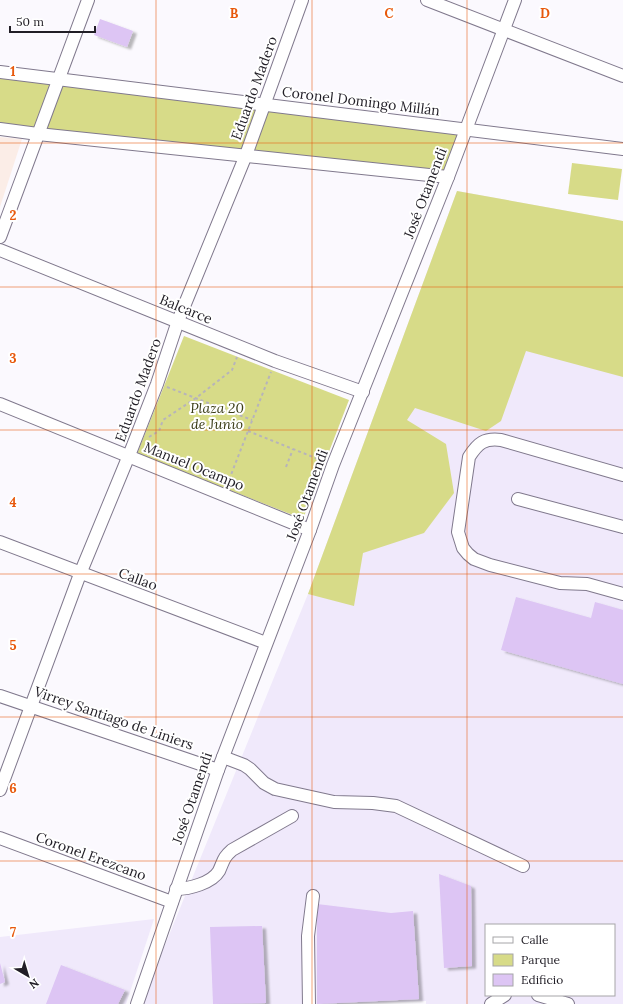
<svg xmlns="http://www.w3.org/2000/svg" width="623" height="1004" viewBox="0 0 623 1004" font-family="Lora,serif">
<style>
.commercial{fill:#fbede7}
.built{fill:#f0e9fb;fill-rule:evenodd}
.green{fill:#d7db88}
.building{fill:#ddc5f4;filter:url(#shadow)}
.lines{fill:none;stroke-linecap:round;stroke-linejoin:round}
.minor-casing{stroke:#80798d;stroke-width:14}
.path{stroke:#b7b4ba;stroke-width:2;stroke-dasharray:3 3;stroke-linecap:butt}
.minor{stroke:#fff;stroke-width:12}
.grid{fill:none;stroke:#e8590c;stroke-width:1;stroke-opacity:0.55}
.labels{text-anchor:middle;stroke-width:4;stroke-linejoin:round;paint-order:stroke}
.street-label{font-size:14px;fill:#211e26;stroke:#fff}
.park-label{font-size:14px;font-style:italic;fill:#3b3d16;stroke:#fff}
.grid-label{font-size:13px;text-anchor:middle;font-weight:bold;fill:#e8590c;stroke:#fff;stroke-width:4;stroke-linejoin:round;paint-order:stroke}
</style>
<defs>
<filter id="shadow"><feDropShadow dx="4" dy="2.5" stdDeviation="1" flood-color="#0004"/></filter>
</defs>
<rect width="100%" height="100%" fill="#fbf9fe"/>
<!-- commercial -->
<path class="commercial" d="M 0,137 L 22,139 L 0,207 Z"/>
<!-- built -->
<g class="built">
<path d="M 457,191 L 623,221 L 623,1004 L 426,1004 L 426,1001 L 333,1004 L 141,1004 L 308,594 ZM 486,925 L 614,925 L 614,995 L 486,995 Z"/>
<path d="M 154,919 L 126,1004 L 0,1004 L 0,937 Z"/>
</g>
<!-- green -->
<g class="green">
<path d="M 0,72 L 465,129 L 448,177 L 0,129 Z"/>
<path d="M 572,163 L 622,169 L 618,200 L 568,194 Z"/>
<path d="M 457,191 L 623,221 L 623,377 L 526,351 L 501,421 L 486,431 L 415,408 L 407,420 L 446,444 L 454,493 L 424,533 L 363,553 L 354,606 L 308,594 Z"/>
<path d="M 184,336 L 349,400 L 303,519 L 137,454 Z"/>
</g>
<!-- building -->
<g class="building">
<path d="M 100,19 L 133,31 L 127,47 L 94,35 Z"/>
<path d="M 516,597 L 591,618 L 595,602 L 623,610 L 623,684 L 501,650 Z"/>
<path d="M 439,874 L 471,886 L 472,966 L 444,968 Z"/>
<path d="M 317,904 L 391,913 L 413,911 L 419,999 L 317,1004 Z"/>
<path d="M 262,926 L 266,1003 L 213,1004 L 210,927 Z"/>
<path d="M 0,963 L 5,982 L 0,984 Z"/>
<path d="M 61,965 L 125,990 L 118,1004 L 46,1004 Z"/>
</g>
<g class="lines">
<defs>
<g id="minor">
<path d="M 427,0 L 623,76"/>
<path d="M 0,72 L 623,149"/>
<path d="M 0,129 L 38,134 L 448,177"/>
<path d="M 0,237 L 88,0"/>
<path d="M 0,250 L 275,361 L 363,392"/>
<path d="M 0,404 L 310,530"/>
<path d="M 623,475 L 501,440 C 484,438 478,443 469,457 L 458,532 L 463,548 L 468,554 L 474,559 L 490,565 L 560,583 L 587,584 L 623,594"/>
<path d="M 518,499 L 623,527"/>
<path d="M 0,542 L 266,643"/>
<path d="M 0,696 L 218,770"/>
<path d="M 223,757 L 244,765 L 250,769 L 264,783 L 275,789 L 334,802 L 373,803 L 396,806 L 523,866"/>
<path d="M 0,790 L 80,574 L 132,448 L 157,384 L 178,321 L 246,155 L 302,0"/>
<path d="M 0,838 L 172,902"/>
<path d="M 176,889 C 189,889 212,883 219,871 C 224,860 223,858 232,850 L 292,816"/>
<path d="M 538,995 L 568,1004"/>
<path d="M 137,1004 L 218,770 L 310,530 L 333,465 L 448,177 L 515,0"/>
<path d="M 309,1004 L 308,936 L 313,896"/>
<path d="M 491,1004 L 505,995"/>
</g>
</defs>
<!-- minor casing -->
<use href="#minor" class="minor-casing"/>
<!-- path -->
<g class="path">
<path d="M 167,387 L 252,420"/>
<path d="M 248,431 L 323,461"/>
<path d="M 149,437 L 159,431 L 163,420 L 196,398 L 232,370 L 237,357"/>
<path d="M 286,467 L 293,449"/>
<path d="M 227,485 L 271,372"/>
</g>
<!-- minor -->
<use href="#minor" class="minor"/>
</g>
<!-- grid -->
<path class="grid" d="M 156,0 L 156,1004M 312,0 L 312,1004M 467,0 L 467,1004M 0,143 L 623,143M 0,287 L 623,287M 0,430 L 623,430M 0,574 L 623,574M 0,717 L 623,717M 0,861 L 623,861"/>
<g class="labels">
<!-- street labels -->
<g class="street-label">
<text transform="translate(254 88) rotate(-70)" y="5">Eduardo Madero</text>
<text transform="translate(361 101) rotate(7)" y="5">Coronel Domingo Millán</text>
<text transform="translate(425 193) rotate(-69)" y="5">José Otamendi</text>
<text transform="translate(186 309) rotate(22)" y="5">Balcarce</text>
<text transform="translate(138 390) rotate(-70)" y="5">Eduardo Madero</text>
<text transform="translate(194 466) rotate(22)" y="5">Manuel Ocampo</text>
<text transform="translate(307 495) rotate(-70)" y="5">José Otamendi</text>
<text transform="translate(138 579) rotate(20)" y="5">Callao</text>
<text transform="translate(114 718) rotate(19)" y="5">Virrey Santiago de Liniers</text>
<text transform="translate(192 798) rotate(-71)" y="5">José Otamendi</text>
<text transform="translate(91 856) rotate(20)" y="5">Coronel Erezcano</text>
</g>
<!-- park labels -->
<g class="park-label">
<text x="217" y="413">Plaza 20<tspan x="217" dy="16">de Junio</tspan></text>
</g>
</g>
<g class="grid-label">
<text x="234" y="18">B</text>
<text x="389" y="18">C</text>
<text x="545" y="18">D</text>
<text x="13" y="76">1</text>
<text x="13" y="220">2</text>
<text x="13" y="363">3</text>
<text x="13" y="507">4</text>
<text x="13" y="650">5</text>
<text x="13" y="793">6</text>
<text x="13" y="937">7</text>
</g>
<!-- legend -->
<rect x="485" y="924" width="130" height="72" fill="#ffffff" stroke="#a6a5a8"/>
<rect x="493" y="937" width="20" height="6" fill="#ffffff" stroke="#a6a5a8"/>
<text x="521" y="944" font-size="12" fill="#211e26">Calle</text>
<rect x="493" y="954" width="20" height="12" fill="#d7db88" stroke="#a6a5a8"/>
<text x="521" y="964" font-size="12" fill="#211e26">Parque</text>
<rect x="493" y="974" width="20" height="12" fill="#ddc5f4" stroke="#a6a5a8"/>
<text x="521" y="984" font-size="12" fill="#211e26">Edificio</text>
<!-- north arrow -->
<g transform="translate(28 976) rotate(142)" stroke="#ffffff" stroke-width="3" paint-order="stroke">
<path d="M0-3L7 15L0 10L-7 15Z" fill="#211e26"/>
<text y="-6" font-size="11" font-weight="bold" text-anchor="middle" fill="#211e26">N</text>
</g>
<!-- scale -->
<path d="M10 26v6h85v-6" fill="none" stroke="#211e26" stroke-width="2"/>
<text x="16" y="26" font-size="12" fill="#211e26" stroke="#ffffff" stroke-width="3" paint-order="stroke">50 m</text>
</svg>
